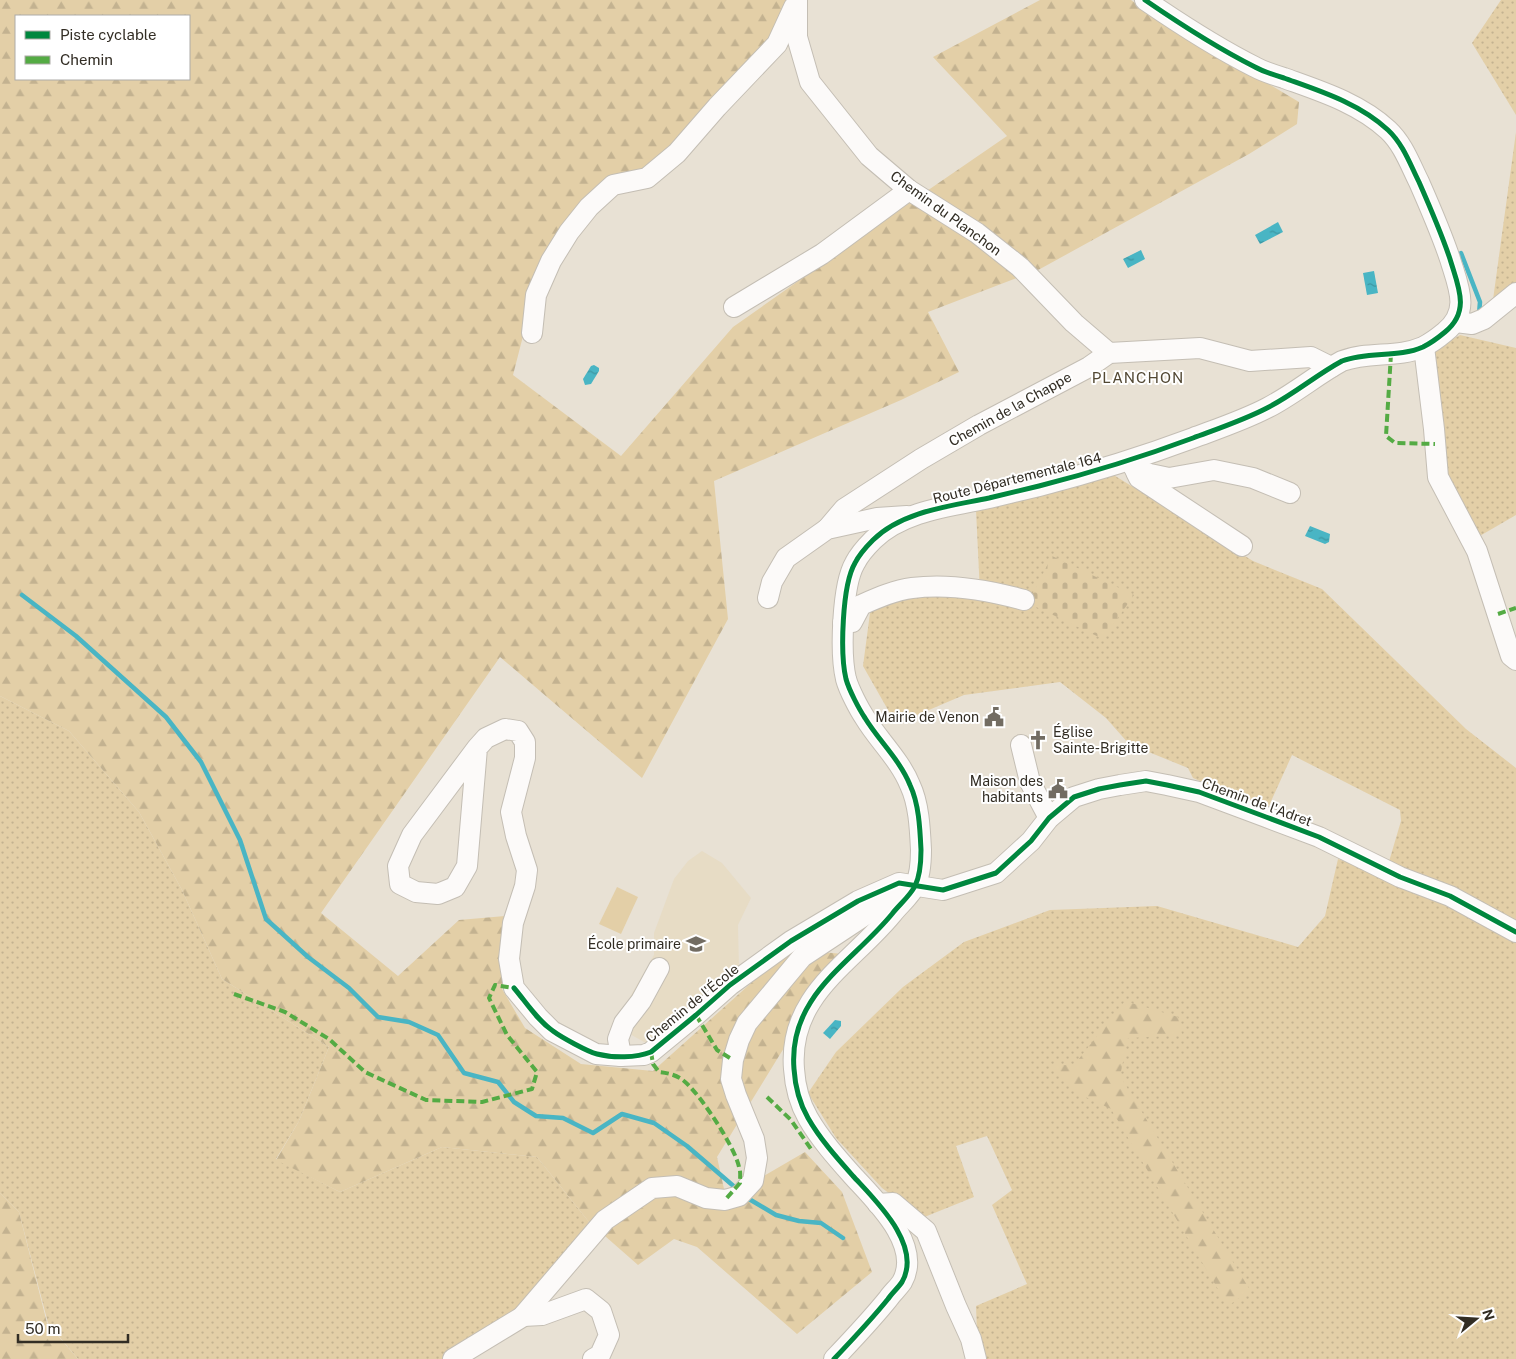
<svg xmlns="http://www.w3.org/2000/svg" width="1516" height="1359" viewBox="0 0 1516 1359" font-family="'Public Sans',sans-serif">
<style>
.built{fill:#e7dcc5}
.grass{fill:url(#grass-dots)}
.forest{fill:url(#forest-firs);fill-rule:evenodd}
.cemetery{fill:url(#cemetery-stones)}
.garden{fill:#e3cfa7}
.water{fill:url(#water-ripples)}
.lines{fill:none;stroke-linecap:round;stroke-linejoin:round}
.stream{stroke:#49b5c4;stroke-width:4.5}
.minor-casing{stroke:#c4beb4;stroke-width:22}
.minor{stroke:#fcfaf9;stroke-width:20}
.quiet{stroke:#54ab44;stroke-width:4;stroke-dasharray:8 4;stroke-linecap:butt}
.cycleway-casing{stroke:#fff;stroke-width:8}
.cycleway{stroke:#00873e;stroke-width:5}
.labels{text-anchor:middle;stroke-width:4;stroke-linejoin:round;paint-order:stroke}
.street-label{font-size:14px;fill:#322d24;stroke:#fff}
.poi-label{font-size:14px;fill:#322d24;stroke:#fff;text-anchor:end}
.neighbourhood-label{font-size:15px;letter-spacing:1px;fill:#524833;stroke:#fff}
</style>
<defs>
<pattern id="grass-dots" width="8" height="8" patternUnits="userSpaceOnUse" patternTransform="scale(1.25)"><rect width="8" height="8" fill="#e3cfa7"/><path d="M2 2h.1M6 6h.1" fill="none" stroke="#c3b290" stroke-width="1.8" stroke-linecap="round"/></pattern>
<pattern id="forest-firs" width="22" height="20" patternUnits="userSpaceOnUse" patternTransform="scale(1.25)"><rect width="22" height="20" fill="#e3cfa7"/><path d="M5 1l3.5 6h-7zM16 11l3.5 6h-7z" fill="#c3b290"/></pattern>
<pattern id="cemetery-stones" width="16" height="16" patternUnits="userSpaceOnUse" patternTransform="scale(1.25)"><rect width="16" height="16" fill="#e3cfa7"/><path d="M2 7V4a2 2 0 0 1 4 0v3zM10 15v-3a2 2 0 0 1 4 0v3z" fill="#c3b290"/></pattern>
<pattern id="water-ripples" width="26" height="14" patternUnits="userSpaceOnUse" patternTransform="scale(1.25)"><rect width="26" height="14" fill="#49b5c4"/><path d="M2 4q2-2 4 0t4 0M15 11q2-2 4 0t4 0" fill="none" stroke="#3d949f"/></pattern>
</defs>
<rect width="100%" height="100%" fill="#e8e1d4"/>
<!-- built -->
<path class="built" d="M 702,851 L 722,863 L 751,898 L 738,925 L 739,970 L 646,1043 L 628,1033 L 645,1003 L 630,997 L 654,955 L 654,933 L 674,879 L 688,861 Z"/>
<!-- grass -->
<g class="grass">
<path d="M 1501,0 L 1516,0 L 1516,115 L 1472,43 Z"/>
<path d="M 1516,132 L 1516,288 L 1492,307 Z"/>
<path d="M 1460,335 L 1516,348 L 1516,515 L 1478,537 L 1448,480 L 1430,353 Z"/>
<path d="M 1112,474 L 1253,561 L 1322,589 L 1466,729 L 1516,768 L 1516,1359 L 978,1359 L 976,1306 L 1027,1284 L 992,1205 L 1012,1190 L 987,1136 L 956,1146 L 974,1197 L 922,1218 L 882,1188 L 836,1138 L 808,1093 L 836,1052 L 903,987 L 964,942 L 1050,910 L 1157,906 L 1298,947 L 1325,916 L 1338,859 L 1385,875 L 1401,821 L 1400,810 L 1292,755 L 1267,810 L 1193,778 L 1188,768 L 1129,744 L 1106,718 L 1060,682 L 964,695 L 896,724 L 863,666 L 870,613 L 886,600 L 921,592 L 980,593 L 976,510 Z"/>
<path d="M 0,696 L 69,731 L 139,812 L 182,890 L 222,979 L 329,1047 L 299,1121 L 276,1159 L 340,1192 L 442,1147 L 537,1157 L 589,1222 L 517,1316 L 445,1359 L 78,1359 L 48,1323 L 19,1212 L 0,1193 Z"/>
</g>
<!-- forest -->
<g class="forest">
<path d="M 0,0 L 789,0 L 778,32 L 662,156 L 637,174 L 607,180 L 540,270 L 513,375 L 621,456 L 733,327 L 905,206 L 1007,136 L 933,57 L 1040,0 L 1131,0 L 1146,11 L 1299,102 L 1297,124 L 1249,154 L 1040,269 L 928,312 L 959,372 L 901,400 L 714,481 L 728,619 L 642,778 L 500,657 L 321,913 L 398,976 L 459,920 L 505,916 L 502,989 L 525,1028 L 581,1064 L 653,1071 L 789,949 L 843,954 L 779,1056 L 717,1157 L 726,1198 L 805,1152 L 842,1192 L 872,1272 L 797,1334 L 697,1247 L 674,1239 L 638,1265 L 589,1222 L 537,1157 L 442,1147 L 340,1192 L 276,1160 L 299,1121 L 329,1047 L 222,979 L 182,890 L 139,812 L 69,731 L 0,696 ZM 16,16 L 189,16 L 189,79 L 16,79 Z"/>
<path d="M 1125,1001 L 1178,1017 L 1182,1035 L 1128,1038 L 1120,1076 L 1250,1290 L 1228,1306 L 1111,1109 L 1077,1093 L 1051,1065 L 1074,1065 Z"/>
<path d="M 0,1193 L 19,1212 L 47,1323 L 78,1359 L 0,1359 Z"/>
</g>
<!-- cemetery -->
<path class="cemetery" d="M 1052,556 L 1134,595 L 1103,639 L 1028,603 Z"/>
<!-- garden -->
<path class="garden" d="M 617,887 L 638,897 L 621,934 L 599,924 Z"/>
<!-- water -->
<g class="water">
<path d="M 1278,222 L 1283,232 L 1260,244 L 1255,235 Z"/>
<path d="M 1141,250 L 1145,259 L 1128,268 L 1123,259 Z"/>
<path d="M 1374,271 L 1378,293 L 1367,295 L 1363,273 Z"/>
<path d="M 594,365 L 599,368 L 599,371 L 591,384 L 585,385 L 583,379 L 591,366 Z"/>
<path d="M 1310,526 L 1330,534 L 1329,542 L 1325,544 L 1305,536 Z"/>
<path d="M 835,1020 L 841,1021 L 841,1026 L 830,1039 L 823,1033 Z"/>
</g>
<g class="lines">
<!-- stream -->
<g class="stream">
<path d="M 1461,253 L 1480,302 L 1479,314"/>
<path d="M 22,595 L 76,636 L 166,717 L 201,762 L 240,840 L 266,919 L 308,957 L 349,988 L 378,1017 L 409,1022 L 438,1035 L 464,1073 L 498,1082 L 514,1102 L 536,1116 L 563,1118 L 593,1133 L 622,1114 L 654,1123 L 687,1146 L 737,1189"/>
<path d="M 749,1199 L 776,1215 L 799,1221 L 821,1223 L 843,1238"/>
</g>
<defs>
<g id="minor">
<path d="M 797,0 L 797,37 L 810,82 L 869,156 L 909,190 L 977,233 L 1020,267 L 1074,323 L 1109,353"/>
<path d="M 734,307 L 822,254 L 909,190"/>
<path d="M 1456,322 L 1472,324 L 1484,319 L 1516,293"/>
<path d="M 532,333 L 536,295 L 551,261 L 569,232 L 589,207 L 613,185 L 647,178 L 677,153 L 717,107 L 777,44 L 794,7"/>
<path d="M 1424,347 L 1434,429 L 1438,477 L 1477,551 L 1511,656 L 1516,660"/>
<path d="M 1134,468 L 1150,474 L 1169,478 L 1214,470 L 1253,478 L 1290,493"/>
<path d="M 1136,472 L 1139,478 L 1242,546"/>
<path d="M 827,529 L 844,509 L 921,459 L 979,425 L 1089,367 L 1109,353 L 1200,348 L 1250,361 L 1311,357 L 1331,367"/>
<path d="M 768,598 L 772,582 L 786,558 L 827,529 L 877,518 L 907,516"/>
<path d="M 843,623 L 852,622 L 861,605 C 877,598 895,590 912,588 C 950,583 988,590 1024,600"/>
<path d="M 1021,745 L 1030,782 L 1049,818"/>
<path d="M 477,748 L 412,835 L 398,866 L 400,884 L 416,892 L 438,894 L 455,887 L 467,866 L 477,748 L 486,738 L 505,729 L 518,731 L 525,742 L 525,758 L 511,812 L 516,836 L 527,870 L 525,886 L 513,923 L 509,959 L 514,988 L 538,1017 L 552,1031 L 596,1054 L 621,1056 L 644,1055 L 651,1052 L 696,1015 L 730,985 L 791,941 L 858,901 L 899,883 L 943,890 L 996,873 L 1031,841 L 1049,818 L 1074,797 L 1099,789 L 1120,785 L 1146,781 L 1167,785 L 1199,792 L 1266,817 L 1319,837 L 1400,877 L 1450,896 L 1516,932"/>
<path d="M 621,1056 L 618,1039 L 624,1023 L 641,1001 L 659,968"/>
<path d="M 878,1204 L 893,1203 L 926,1231 L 956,1306 L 971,1339 L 976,1359"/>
<path d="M 523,1316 L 542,1315 L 586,1299 L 601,1311 L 609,1335 L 600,1355 L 593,1359"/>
<path d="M 453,1359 L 522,1317 L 605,1220 L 652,1188 L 677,1186 L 706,1198 L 725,1200 L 739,1196 L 753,1181 L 757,1158 L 754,1139 L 736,1095 L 731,1079 L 733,1060 L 739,1040 L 747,1023 L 802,957 L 879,906 L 894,889"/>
<path d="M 834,1359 C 853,1339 871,1320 888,1299 C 892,1293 898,1288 902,1282 C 923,1245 875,1200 853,1176 C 837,1158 820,1139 808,1118 C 800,1104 795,1085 794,1069 C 788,995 851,964 892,914 C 899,905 910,896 915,886 C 920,876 921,861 921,850 C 920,829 919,804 910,785 C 900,760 879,741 865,718 C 859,709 849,690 846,679 C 840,654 842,585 855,563 C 859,555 867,546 873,540 C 902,511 951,506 989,498 C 1005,494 1022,490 1039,486 C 1090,473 1142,457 1193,438 C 1217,429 1244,420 1267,408 C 1293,395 1316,375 1342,361 C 1368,351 1398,358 1423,347 C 1431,343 1439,337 1445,332 C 1471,311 1458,286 1450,259 C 1441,232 1430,207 1419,182 C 1410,164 1403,144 1388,130 C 1359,103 1320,91 1284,78 C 1274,75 1264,72 1255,67 C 1217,48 1180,24 1145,0"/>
</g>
</defs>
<!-- minor casing -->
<use href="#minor" class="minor-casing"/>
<!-- minor -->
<use href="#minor" class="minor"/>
<!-- quiet -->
<g class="quiet">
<path d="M 1391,354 L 1386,436 L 1395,443 L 1435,444"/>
<path d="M 1498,614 L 1516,608"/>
<path d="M 234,994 L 285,1012 L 329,1039 L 365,1072 L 426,1100 L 482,1102 L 532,1089 L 537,1072 L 507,1035 L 489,998 L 495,985 L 514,988 L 517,991"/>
<path d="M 696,1015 L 717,1050 L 733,1060"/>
<path d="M 651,1052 L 653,1064 L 659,1072 C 668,1073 677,1075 684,1081 C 700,1094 735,1147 739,1167 C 741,1172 740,1178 740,1183 L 725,1200"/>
<path d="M 767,1097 L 791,1120 L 811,1149"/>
</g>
<defs>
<g id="cycleway">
<path d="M 514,988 C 526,1002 537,1020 553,1031 C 561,1037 588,1052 597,1054 C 613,1058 636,1058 651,1052 L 696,1015 L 730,985 L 791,941 L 858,901 L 899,883 L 943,890 L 996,873 L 1031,841 L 1049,818 L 1074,797 L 1099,789 L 1120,785 L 1146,781 L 1167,785 L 1199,792 L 1266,817 L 1319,837 L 1400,877 L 1450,896 L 1516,932"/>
<path d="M 834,1359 C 853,1339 871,1320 888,1299 C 892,1293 898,1288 902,1282 C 923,1245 875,1200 853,1176 C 837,1158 820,1139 808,1118 C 800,1104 795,1085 794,1069 C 788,995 851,964 892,914 C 899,905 910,896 915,886 C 920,876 921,861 921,850 C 920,829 919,804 910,785 C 900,760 879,741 865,718 C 859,709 849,690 846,679 C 840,654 842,585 855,563 C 859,555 867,546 873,540 C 902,511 951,506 989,498 C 1005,494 1022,490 1039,486 C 1090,473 1142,457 1193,438 C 1217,429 1244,420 1267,408 C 1293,395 1316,375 1342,361 C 1368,351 1398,358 1423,347 C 1431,343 1439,337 1445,332 C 1471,311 1458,286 1450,259 C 1441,232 1430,207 1419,182 C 1410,164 1403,144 1388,130 C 1359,103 1320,91 1284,78 C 1274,75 1264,72 1255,67 C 1217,48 1180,24 1145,0"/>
</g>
</defs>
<!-- cycleway casing -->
<use href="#cycleway" class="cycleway-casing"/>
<!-- cycleway -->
<use href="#cycleway" class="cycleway"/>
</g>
<!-- icons -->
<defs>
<symbol id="civic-bare" viewBox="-9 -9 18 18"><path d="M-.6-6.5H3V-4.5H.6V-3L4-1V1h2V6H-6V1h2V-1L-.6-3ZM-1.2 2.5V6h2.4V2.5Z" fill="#726c62" stroke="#fff" stroke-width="2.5" paint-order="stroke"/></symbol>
<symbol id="church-bare" viewBox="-9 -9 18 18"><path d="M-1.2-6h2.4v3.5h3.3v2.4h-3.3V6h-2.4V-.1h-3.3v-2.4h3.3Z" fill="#726c62" stroke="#fff" stroke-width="2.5" paint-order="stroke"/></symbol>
<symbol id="school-bare" viewBox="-9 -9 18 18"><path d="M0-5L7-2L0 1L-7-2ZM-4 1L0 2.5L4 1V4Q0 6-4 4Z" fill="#726c62" stroke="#fff" stroke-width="2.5" paint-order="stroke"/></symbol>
</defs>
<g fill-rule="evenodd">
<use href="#civic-bare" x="980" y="703" width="28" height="28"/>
<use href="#church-bare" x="1024" y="726" width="28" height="28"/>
<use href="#civic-bare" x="1044" y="775" width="28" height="28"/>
<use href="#school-bare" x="682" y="930" width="28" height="28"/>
</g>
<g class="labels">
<!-- street labels -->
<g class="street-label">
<text transform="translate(946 213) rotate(36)" y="5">Chemin du Planchon</text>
<text transform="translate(1010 409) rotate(-29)" y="5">Chemin de la Chappe</text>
<text transform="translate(1017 478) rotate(-14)" y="5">Route Départementale 164</text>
<text transform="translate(1257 802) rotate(20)" y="5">Chemin de l'Adret</text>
<text transform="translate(692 1003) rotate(-39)" y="5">Chemin de l'École</text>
</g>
<!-- poi labels -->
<g class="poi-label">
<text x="979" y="722">Mairie de Venon</text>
<text x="1053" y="737" text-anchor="start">Église<tspan x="1053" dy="16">Sainte-Brigitte</tspan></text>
<text x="1043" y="786">Maison des<tspan x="1043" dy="16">habitants</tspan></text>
<text x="681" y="949">École primaire</text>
</g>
<!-- neighbourhood labels -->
<g class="neighbourhood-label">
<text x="1138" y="383">PLANCHON</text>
</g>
</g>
<!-- legend -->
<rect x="15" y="15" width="175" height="65" fill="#ffffff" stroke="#adaba7"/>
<rect x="25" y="31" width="25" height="8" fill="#00873e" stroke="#adaba7"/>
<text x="60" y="40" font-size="15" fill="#322d24">Piste cyclable</text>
<rect x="25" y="56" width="25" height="8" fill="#54ab44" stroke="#adaba7"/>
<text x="60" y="65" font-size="15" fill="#322d24">Chemin</text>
<!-- north arrow -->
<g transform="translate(1476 1319) rotate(72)" stroke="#ffffff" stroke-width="4" paint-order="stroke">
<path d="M0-4L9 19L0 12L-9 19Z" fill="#322d24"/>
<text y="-8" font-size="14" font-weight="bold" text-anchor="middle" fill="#322d24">N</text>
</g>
<!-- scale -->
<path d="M18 1334v8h110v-8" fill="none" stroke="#322d24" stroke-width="2.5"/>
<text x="25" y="1334" font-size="15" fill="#322d24" stroke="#ffffff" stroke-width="4" paint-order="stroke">50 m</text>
</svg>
